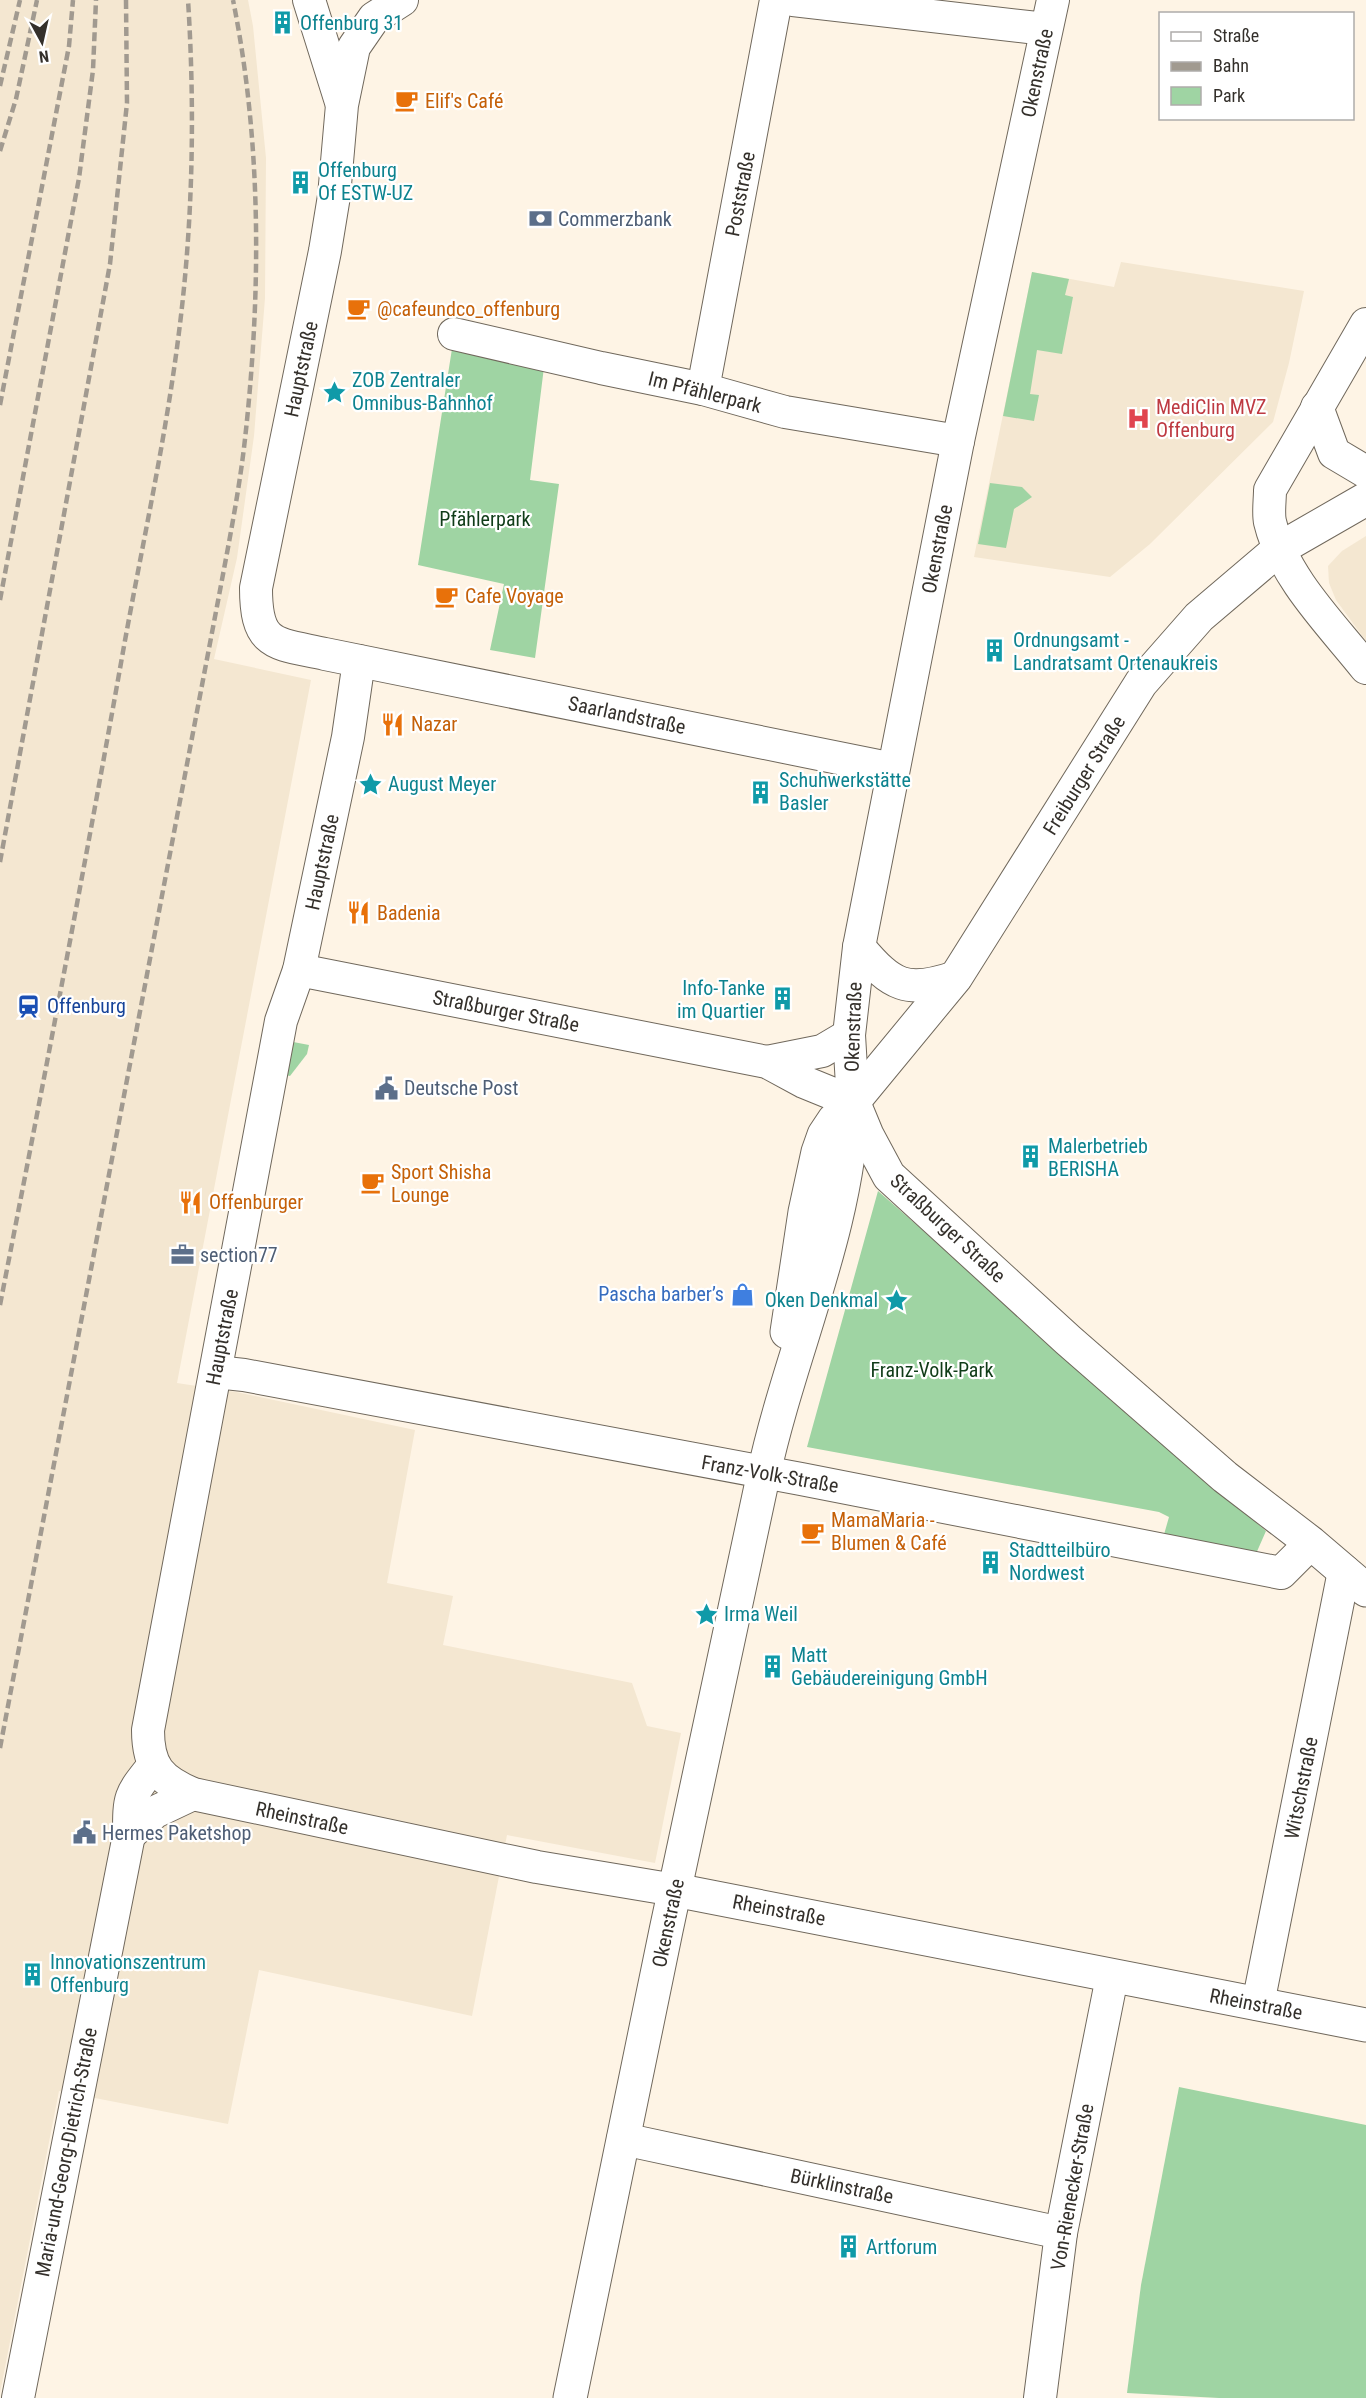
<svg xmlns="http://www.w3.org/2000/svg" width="1366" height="2398" viewBox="0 0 1366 2398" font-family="'Roboto Condensed',sans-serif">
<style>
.built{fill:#f4e7d1}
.green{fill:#9fd4a3}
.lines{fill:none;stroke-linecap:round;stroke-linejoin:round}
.minor-casing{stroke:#70685c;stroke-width:34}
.major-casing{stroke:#70685c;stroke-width:35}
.minor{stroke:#fff;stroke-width:32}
.major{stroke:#fff;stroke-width:33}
.rail{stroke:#a19a90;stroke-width:4.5;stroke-dasharray:9 4.5;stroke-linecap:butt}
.labels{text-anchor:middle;stroke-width:4.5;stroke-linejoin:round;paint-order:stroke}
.culture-label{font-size:20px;fill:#0d838f;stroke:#fff;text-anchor:start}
.street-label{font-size:20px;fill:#34302b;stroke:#fff}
.food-label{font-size:20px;fill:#c56008;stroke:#fff;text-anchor:start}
.service-label{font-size:20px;fill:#4e5e75;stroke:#fff;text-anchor:start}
.health-label{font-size:20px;fill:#be3a42;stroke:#fff;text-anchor:start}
.park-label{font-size:20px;fill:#103c18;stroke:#fff}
.transit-label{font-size:20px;fill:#164399;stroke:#fff;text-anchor:start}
.shop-label{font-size:20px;fill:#366cbe;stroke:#fff;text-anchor:end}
</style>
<rect width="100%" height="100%" fill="#fef4e5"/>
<!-- built -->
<g class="built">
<path d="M 0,0 L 248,0 L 253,26 L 266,158 L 265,298 L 254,436 L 237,558 L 214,659 L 311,680 L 177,1383 L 236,1392 L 415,1430 L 387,1583 L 453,1596 L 443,1645 L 632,1683 L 647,1726 L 681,1733 L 655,1863 L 507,1835 L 472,2016 L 259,1970 L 228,2124 L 59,2091 L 0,2393 Z"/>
<path d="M 1121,262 L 1304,291 L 1289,363 L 1273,422 L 1150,544 L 1110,577 L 974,557 L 1032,272 L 1114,287 Z"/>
<path d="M 1366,536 L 1366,641 L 1336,600 L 1329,583 L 1328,566 L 1342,551 Z"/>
</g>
<!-- green -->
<g class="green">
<path d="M 1032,272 L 1069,279 L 1065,295 L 1073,297 L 1062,354 L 1037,350 L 1030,394 L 1039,395 L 1034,421 L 1003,416 Z"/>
<path d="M 454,336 L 545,359 L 530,480 L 559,484 L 535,658 L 490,650 L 504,584 L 418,565 Z"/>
<path d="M 990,483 L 1022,487 L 1032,497 L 1014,509 L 1006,548 L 978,544 Z"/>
<path d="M 288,1041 L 309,1045 L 307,1054 L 290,1076 L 285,1075 Z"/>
<path d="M 878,1191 L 1266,1531 L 1255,1556 L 1163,1538 L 1169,1517 L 1159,1512 L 807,1447 Z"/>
<path d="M 1179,2087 L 1366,2125 L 1366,2398 L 1219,2398 L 1127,2393 L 1141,2285 Z"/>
</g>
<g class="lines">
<defs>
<g id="minor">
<path d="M 309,0 L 341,102"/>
<path d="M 402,0 L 374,18 L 354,47 L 342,105 L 334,196 L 325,251 L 256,588 C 256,647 275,643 325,654 L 893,769"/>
<path d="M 793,0 L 1046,29"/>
<path d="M 1366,324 L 1270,490 C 1270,500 1268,513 1270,522 C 1283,577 1332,625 1366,668"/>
<path d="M 454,334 L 601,368 L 703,389 L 785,412 L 958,441"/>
<path d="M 703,389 L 776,0"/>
<path d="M 1317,407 L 1334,453 L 1366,472"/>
<path d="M 359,661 L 348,737 L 299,970 L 281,1021 L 148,1730 C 148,1767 160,1780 193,1794 L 537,1867 L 675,1890"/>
<path d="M 859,947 C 892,986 906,994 956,977"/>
<path d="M 299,970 L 767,1062 L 804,1082 L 853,1102 L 849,1035 L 859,947 L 958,441 L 1053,0"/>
<path d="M 767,1062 L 822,1051 L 849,1035"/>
<path d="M 216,1372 L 244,1375 L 801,1479 L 1281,1573 L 1311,1543"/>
<path d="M 129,1835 L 155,1812 L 193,1794"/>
<path d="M 1258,2004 L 1344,1571"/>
<path d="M 623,2139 L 1061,2233"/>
<path d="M 18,2398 L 129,1835 C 129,1796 129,1796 153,1766"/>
<path d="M 1040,2398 L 1061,2233 L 1112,1977"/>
</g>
<g id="major">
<path d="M 855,1106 L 867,1135 L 889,1176 L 1068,1340 L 1225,1477 L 1311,1543 L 1366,1590"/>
<path d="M 787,1332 L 805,1212 L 818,1152 L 824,1135 L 834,1120 L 853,1102 L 956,977 L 1141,683 L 1199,617 L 1279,549 L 1366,499"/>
<path d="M 675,1890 L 1366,2025"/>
<path d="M 570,2398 C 632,2091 696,1783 763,1477 C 790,1351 848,1232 853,1102"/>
</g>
</defs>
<!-- minor casing -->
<use href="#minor" class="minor-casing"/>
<!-- major casing -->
<use href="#major" class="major-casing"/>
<!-- minor -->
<use href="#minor" class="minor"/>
<!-- major -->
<use href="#major" class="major"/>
<!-- rail -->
<g class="rail">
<path d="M 0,86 L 20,0"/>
<path d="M 0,151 L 16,99 L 37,0"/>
<path d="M 0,405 L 69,46 L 73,0"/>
<path d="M 0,600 L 79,178 L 93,70 L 96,0"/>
<path d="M 0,862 L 110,264 L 127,103 L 126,0"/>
<path d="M 0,1305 C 43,1085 85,866 124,646 C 143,541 166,437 179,332 C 193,222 195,110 188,0"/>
<path d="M 0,1748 L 218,601 C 228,547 239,493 245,439 C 261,294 262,144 233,0"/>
</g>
</g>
<!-- icons -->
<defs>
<symbol id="building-bare" viewBox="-9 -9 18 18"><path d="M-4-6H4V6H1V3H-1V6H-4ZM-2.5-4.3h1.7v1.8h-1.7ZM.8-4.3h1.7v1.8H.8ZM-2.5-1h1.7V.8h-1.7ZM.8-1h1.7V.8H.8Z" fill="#0f9aa8" stroke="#fff" stroke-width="2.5" paint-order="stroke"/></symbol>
<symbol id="cafe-bare" viewBox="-9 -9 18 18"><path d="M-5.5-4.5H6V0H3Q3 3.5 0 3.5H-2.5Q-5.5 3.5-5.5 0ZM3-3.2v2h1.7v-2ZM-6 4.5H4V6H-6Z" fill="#e8710a" stroke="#fff" stroke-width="2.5" paint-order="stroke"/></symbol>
<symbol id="bank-bare" viewBox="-9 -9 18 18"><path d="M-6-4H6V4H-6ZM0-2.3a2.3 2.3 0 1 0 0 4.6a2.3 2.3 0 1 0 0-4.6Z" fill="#5c6f8a" stroke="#fff" stroke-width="2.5" paint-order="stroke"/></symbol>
<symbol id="sight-bare" viewBox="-9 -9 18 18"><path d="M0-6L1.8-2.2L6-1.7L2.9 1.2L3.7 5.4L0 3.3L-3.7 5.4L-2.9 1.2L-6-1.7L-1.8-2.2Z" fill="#0f9aa8" stroke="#fff" stroke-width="2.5" paint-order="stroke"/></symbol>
<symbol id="hospital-bare" viewBox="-9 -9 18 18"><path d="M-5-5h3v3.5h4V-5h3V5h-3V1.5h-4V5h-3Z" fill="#e0444e" stroke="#fff" stroke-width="2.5" paint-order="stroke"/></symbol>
<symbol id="restaurant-bare" viewBox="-9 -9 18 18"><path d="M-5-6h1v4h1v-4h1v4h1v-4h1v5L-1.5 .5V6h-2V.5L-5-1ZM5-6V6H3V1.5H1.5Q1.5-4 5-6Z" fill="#e8710a" stroke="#fff" stroke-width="2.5" paint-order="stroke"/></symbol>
<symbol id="station-bare" viewBox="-9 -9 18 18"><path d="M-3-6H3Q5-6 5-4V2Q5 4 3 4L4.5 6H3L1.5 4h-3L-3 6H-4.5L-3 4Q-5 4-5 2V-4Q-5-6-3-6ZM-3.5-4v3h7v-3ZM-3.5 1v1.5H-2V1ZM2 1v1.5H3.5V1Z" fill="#1a4fb4" stroke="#fff" stroke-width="2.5" paint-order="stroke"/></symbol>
<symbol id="civic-bare" viewBox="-9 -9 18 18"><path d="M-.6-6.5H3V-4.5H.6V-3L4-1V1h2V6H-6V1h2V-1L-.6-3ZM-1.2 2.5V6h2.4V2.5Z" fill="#5c6f8a" stroke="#fff" stroke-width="2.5" paint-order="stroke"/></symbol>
<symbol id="office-bare" viewBox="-9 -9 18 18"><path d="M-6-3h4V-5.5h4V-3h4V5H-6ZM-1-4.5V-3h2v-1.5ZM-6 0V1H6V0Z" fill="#5c6f8a" stroke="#fff" stroke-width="2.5" paint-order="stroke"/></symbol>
<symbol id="shop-bare" viewBox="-9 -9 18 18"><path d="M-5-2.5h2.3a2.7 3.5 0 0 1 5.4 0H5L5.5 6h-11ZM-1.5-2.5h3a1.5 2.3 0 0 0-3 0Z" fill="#3f7fe0" stroke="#fff" stroke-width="2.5" paint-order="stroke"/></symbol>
</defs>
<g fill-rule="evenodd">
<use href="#building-bare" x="266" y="6" width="33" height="33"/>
<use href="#cafe-bare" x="390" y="84" width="33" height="33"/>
<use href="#building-bare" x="284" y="166" width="33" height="33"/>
<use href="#bank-bare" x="524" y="202" width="33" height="33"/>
<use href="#cafe-bare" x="342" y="292" width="33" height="33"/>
<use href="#sight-bare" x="318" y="376" width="33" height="33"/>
<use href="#hospital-bare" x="1122" y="402" width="33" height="33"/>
<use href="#cafe-bare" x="430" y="580" width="33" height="33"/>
<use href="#building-bare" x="978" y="634" width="33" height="33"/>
<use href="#restaurant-bare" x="376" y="708" width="33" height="33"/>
<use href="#sight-bare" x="354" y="768" width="33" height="33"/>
<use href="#building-bare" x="744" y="776" width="33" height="33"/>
<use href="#restaurant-bare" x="342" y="896" width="33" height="33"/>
<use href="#building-bare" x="766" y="982" width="33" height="33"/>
<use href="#station-bare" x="12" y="990" width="33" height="33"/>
<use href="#civic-bare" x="370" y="1072" width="33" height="33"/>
<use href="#building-bare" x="1014" y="1140" width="33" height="33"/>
<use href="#cafe-bare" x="356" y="1166" width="33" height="33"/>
<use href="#restaurant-bare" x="174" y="1186" width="33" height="33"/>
<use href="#office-bare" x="166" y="1238" width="33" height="33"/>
<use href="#shop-bare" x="726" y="1278" width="33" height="33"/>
<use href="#sight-bare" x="880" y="1284" width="33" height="33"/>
<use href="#cafe-bare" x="796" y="1516" width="33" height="33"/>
<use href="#building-bare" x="974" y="1546" width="33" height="33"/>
<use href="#sight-bare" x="690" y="1598" width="33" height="33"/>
<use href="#building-bare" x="756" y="1650" width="33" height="33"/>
<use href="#civic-bare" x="68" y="1816" width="33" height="33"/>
<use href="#building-bare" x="16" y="1958" width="33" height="33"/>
<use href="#building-bare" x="832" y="2230" width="33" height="33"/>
</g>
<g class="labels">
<!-- culture labels -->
<g class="culture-label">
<text x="300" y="30">Offenburg 31</text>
<text x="318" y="177">Offenburg<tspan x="318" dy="23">Of ESTW-UZ</tspan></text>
<text x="352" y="387">ZOB Zentraler<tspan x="352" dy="23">Omnibus-Bahnhof</tspan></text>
<text x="1013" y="647">Ordnungsamt -<tspan x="1013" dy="23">Landratsamt Ortenaukreis</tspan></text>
<text x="779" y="787">Schuhwerkstätte<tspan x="779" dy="23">Basler</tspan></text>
<text x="388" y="791">August Meyer</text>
<text x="765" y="995" text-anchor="end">Info-Tanke<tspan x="765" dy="23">im Quartier</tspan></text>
<text x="1048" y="1153">Malerbetrieb<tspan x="1048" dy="23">BERISHA</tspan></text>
<text x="878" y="1307" text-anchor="end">Oken Denkmal</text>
<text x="1009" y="1557">Stadtteilbüro<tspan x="1009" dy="23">Nordwest</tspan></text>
<text x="724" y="1621">Irma Weil</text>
<text x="791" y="1662">Matt<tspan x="791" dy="23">Gebäudereinigung GmbH</tspan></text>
<text x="50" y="1969">Innovationszentrum<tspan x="50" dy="23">Offenburg</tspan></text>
<text x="866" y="2254">Artforum</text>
</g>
<!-- street labels -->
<g class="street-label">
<text transform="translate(1037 73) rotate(-78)" y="7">Okenstraße</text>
<text transform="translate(740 194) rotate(-79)" y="7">Poststraße</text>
<text transform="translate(301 369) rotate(-78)" y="7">Hauptstraße</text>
<text transform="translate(705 392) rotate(14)" y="7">Im Pfählerpark</text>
<text transform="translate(937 549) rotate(-79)" y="7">Okenstraße</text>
<text transform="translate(627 715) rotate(12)" y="7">Saarlandstraße</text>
<text transform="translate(1084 775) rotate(-58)" y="7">Freiburger Straße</text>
<text transform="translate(322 862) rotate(-78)" y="7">Hauptstraße</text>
<text transform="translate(506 1011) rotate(11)" y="7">Straßburger Straße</text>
<text transform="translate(853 1027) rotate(-88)" y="7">Okenstraße</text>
<text transform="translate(948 1228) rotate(43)" y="7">Straßburger Straße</text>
<text transform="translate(222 1337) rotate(-79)" y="7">Hauptstraße</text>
<text transform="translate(770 1474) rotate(10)" y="7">Franz-Volk-Straße</text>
<text transform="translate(1301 1788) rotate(-79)" y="7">Witschstraße</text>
<text transform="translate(302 1818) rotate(12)" y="7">Rheinstraße</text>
<text transform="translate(779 1910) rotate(11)" y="7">Rheinstraße</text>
<text transform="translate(668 1923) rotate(-78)" y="7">Okenstraße</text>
<text transform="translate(1256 2004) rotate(11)" y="7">Rheinstraße</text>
<text transform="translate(66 2152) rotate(-79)" y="7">Maria-und-Georg-Dietrich-Straße</text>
<text transform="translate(842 2186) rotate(12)" y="7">Bürklinstraße</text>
<text transform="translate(1072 2187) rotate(-80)" y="7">Von-Rienecker-Straße</text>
</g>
<!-- food labels -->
<g class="food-label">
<text x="425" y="108">Elif's Café</text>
<text x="377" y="316">@cafeundco_offenburg</text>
<text x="465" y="603">Cafe Voyage</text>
<text x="411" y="731">Nazar</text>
<text x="377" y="920">Badenia</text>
<text x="391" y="1179">Sport Shisha<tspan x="391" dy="23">Lounge</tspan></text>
<text x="209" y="1209">Offenburger</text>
<text x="831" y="1527">MamaMaria -<tspan x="831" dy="23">Blumen &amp; Café</tspan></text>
</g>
<!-- service labels -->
<g class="service-label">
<text x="558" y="226">Commerzbank</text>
<text x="404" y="1095">Deutsche Post</text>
<text x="200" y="1262">section77</text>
<text x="102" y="1840">Hermes Paketshop</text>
</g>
<!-- health labels -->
<g class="health-label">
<text x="1156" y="414">MediClin MVZ<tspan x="1156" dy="23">Offenburg</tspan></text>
</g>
<!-- park labels -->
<g class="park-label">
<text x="485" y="526">Pfählerpark</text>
<text x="932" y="1377">Franz-Volk-Park</text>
</g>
<!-- transit labels -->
<g class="transit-label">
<text x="47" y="1013">Offenburg</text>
</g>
<!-- shop labels -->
<g class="shop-label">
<text x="724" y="1301">Pascha barber’s</text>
</g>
</g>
<!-- legend -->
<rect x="1159" y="12" width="195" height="108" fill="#ffffff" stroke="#aeacaa" stroke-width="1.5"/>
<rect x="1171" y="32" width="30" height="9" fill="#ffffff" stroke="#aeacaa" stroke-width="1.5"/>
<text x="1213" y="42" font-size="18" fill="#34302b">Straße</text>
<rect x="1171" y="62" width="30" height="9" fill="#a19a90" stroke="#aeacaa" stroke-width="1.5"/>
<text x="1213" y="72" font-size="18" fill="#34302b">Bahn</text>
<rect x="1171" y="87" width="30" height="18" fill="#9fd4a3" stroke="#aeacaa" stroke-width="1.5"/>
<text x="1213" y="102" font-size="18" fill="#34302b">Park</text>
<!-- north arrow -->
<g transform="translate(42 42) rotate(172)" stroke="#ffffff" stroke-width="4.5" paint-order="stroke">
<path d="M0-4.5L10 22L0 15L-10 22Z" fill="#34302b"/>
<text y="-9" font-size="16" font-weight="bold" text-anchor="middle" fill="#34302b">N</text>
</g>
</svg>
